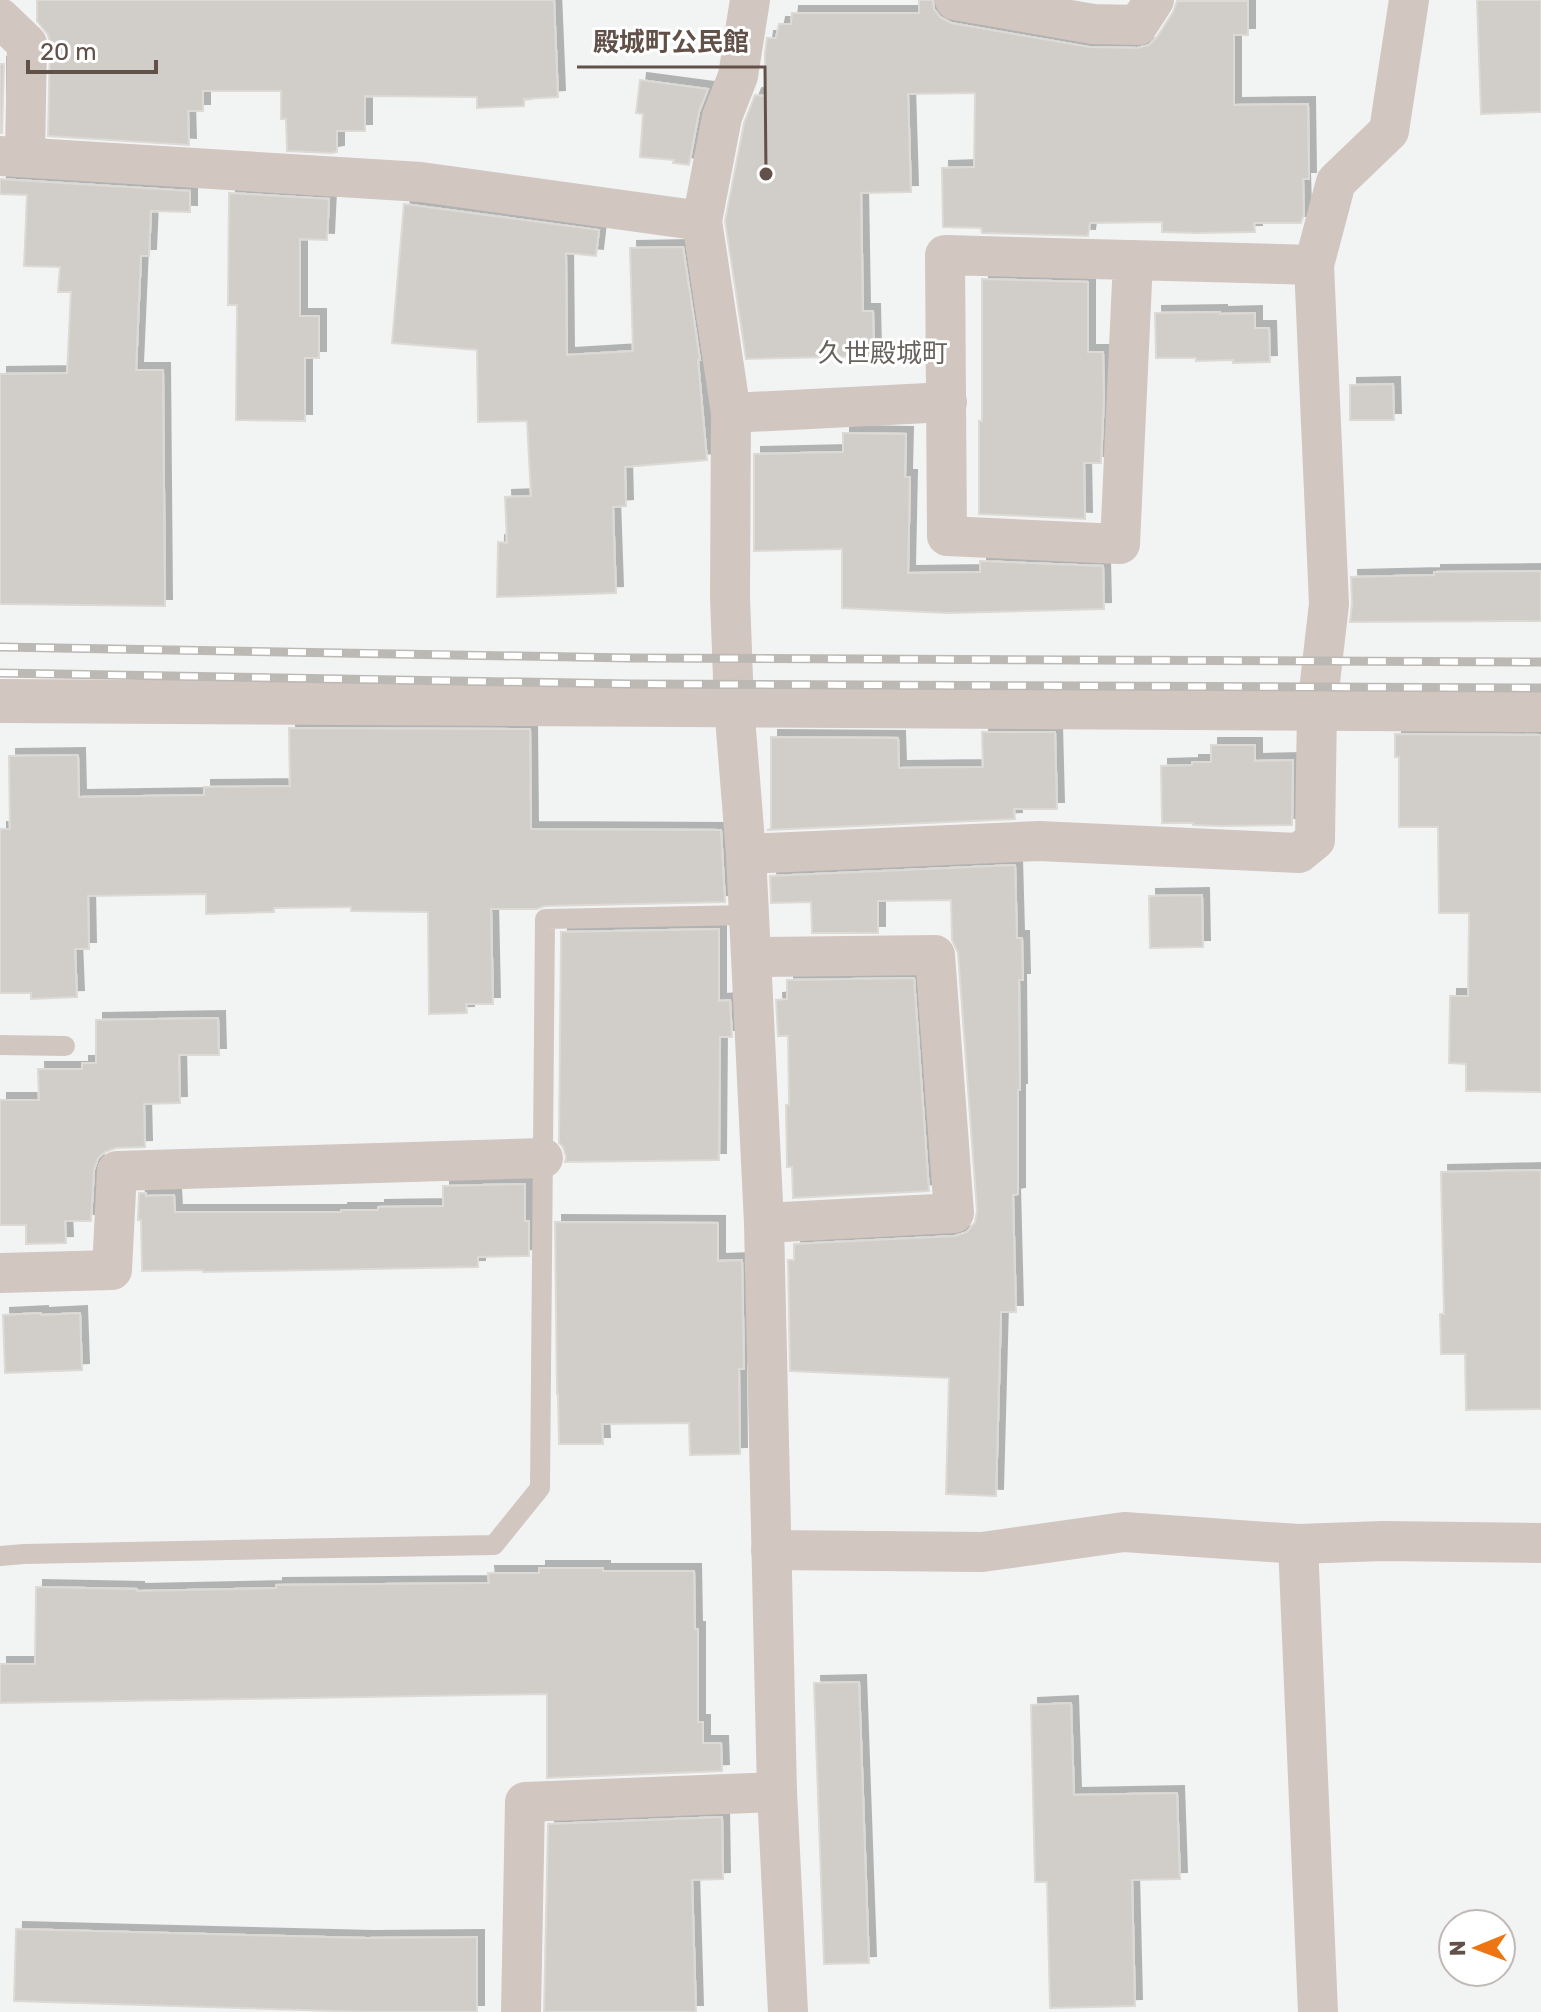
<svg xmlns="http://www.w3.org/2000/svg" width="1541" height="2012" viewBox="0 0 1541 2012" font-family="Rubik,'Noto Sans JP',sans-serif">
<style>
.building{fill:#d1cec9;stroke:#dddad6;stroke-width:2;filter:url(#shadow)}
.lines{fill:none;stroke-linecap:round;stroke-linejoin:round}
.service{stroke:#d2c6c0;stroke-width:20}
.minor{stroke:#d2c6c0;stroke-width:40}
.tertiary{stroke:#d2c6c0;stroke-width:44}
.rail-casing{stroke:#bcb8b4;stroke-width:9}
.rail{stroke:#fff;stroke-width:6;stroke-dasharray:18;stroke-linecap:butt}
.labels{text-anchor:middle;stroke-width:6;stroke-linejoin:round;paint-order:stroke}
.neighbourhood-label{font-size:26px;fill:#67625e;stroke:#fff}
.leader{fill:none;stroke:#615149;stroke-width:3}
.callout-dot{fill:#615149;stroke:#fff;stroke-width:3}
.callout-label{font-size:26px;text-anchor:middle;font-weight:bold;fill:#615149;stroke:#fff;stroke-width:6;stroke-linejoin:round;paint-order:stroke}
</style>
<defs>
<filter id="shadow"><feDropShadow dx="7" dy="-7" stdDeviation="0" flood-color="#0004"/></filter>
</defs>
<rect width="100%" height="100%" fill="#f2f4f4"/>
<!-- building -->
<g class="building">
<path d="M 37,0 L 554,0 L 558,97 L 524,99 L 524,106 L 477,108 L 477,97 L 365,96 L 365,131 L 337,131 L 337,152 L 331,153 L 287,151 L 286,119 L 281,119 L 281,91 L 203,91 L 203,111 L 188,111 L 189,145 L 48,136 L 50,44 L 48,35 L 37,21 Z"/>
<path d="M 919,0 L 933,0 L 934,9 L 940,17 L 951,23 L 1089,47 L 1137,48 L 1149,45 L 1157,37 L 1173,12 L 1177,1 L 1248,1 L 1248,35 L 1234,35 L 1234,105 L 1308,104 L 1309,179 L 1303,179 L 1304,214 L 1301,223 L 1254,223 L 1255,232 L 1197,233 L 1162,232 L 1162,222 L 1090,223 L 1088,236 L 982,233 L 981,228 L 943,227 L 942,168 L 974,167 L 975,93 L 908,94 L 911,192 L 861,193 L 863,311 L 873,311 L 874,356 L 746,359 L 725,221 L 744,123 L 755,95 L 765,96 L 765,53 L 767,38 L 776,38 L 779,24 L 791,24 L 792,13 L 919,13 Z"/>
<path d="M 1477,0 L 1541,0 L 1541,112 L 1481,114 Z"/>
<path d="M 0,64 L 4,64 L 2,133 L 0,133 Z"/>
<path d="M 640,80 L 708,89 L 699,112 L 689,165 L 673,163 L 674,160 L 640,157 L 643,114 L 636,113 Z"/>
<path d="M 0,179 L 190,191 L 190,212 L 151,211 L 149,256 L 141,256 L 136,370 L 163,370 L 165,606 L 0,604 L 0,374 L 67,373 L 71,292 L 58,292 L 60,267 L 24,266 L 27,195 L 0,194 Z"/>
<path d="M 229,193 L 329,199 L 327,240 L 300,239 L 300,316 L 319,316 L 319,358 L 305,358 L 305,421 L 236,420 L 237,305 L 228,305 Z"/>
<path d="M 404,204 L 599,230 L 596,256 L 566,253 L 567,355 L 633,351 L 630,248 L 683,247 L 700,360 L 698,360 L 707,460 L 625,467 L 626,506 L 613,507 L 616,593 L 497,597 L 498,542 L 507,543 L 505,497 L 531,496 L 527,421 L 478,422 L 477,350 L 392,343 Z"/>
<path d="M 982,279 L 1088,282 L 1088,352 L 1103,352 L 1104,397 L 1101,463 L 1084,463 L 1085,519 L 979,514 L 979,421 L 982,421 Z"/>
<path d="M 1220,312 L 1220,314 L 1255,313 L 1255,328 L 1269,328 L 1270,362 L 1233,363 L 1233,360 L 1196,361 L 1196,358 L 1156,358 L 1155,313 Z"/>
<path d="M 1393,384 L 1394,420 L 1350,420 L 1350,385 Z"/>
<path d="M 843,433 L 906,434 L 905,477 L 910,477 L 908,573 L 980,572 L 980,561 L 1103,566 L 1104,609 L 947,613 L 842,608 L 842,549 L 754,551 L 754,454 L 843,452 Z"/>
<path d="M 1541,571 L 1541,621 L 1350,622 L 1352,603 L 1351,577 L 1434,575 L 1434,572 Z"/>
<path d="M 289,728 L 530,729 L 531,829 L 721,830 L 725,902 L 545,906 L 537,909 L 491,909 L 493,1004 L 466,1004 L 467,1013 L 429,1014 L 428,912 L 351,911 L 351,907 L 274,908 L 274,912 L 206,914 L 206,894 L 88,896 L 89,949 L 75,949 L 77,997 L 31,999 L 31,993 L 0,993 L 0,829 L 10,829 L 9,756 L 78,755 L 79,797 L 204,795 L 204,787 L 290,786 Z"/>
<path d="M 982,732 L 1055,732 L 1057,809 L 1014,809 L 1015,819 L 767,830 L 771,829 L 771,737 L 898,738 L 899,768 L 983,767 Z"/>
<path d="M 1395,734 L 1541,735 L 1541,1092 L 1466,1091 L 1466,1064 L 1449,1063 L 1450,996 L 1468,996 L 1469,913 L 1439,913 L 1438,827 L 1399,827 L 1399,757 L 1395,757 Z"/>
<path d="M 1211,745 L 1255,745 L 1255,761 L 1293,760 L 1292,825 L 1222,826 L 1193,825 L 1193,823 L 1162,823 L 1161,766 L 1192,765 L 1192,762 L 1211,762 Z"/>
<path d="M 1015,865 L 1017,938 L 1022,938 L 1023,980 L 1019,980 L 1020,1090 L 1018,1090 L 1018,1194 L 1013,1195 L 1016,1312 L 1001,1312 L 996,1496 L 946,1494 L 949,1378 L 790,1371 L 788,1260 L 794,1260 L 794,1244 L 955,1236 L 967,1232 L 975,1222 L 977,1211 L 958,953 L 952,940 L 951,900 L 878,901 L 878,933 L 812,933 L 811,902 L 771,903 L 770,876 Z"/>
<path d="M 1202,895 L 1203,947 L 1150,948 L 1149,896 Z"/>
<path d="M 719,929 L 719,1001 L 730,1000 L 732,1037 L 720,1037 L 719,1160 L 565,1162 L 566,1157 L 563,1147 L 559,1143 L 561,932 Z"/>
<path d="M 914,978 L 929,1191 L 793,1198 L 792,1167 L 787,1167 L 786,1105 L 789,1105 L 788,1036 L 778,1036 L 776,1000 L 787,999 L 787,980 Z"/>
<path d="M 218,1018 L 219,1055 L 179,1055 L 180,1103 L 144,1104 L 145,1147 L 116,1148 L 105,1152 L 98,1158 L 94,1170 L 91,1221 L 65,1221 L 66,1243 L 26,1244 L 26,1225 L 0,1225 L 0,1100 L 39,1100 L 38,1069 L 82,1069 L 82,1063 L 96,1063 L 96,1020 Z"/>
<path d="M 1541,1170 L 1541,1409 L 1466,1410 L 1465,1354 L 1441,1354 L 1440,1314 L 1444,1314 L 1441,1172 Z"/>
<path d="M 525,1184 L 525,1221 L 529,1221 L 529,1256 L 478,1257 L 478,1267 L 203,1272 L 203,1270 L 142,1271 L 141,1220 L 138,1220 L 139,1193 L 146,1193 L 146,1196 L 174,1195 L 175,1212 L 341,1212 L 341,1210 L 378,1210 L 378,1207 L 443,1206 L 443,1186 Z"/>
<path d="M 555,1222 L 718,1223 L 718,1261 L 742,1260 L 744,1369 L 739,1369 L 740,1454 L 690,1455 L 689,1423 L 602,1424 L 603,1444 L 559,1444 L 558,1394 L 557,1394 Z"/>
<path d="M 41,1313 L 41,1315 L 80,1313 L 82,1370 L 5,1373 L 3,1315 Z"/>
<path d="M 539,1568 L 603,1568 L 603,1571 L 694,1571 L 695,1629 L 698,1629 L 698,1722 L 703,1722 L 703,1743 L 721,1743 L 722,1771 L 547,1778 L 547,1694 L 0,1703 L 0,1664 L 35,1664 L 36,1587 L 137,1589 L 137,1591 L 276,1588 L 276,1585 L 489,1583 L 488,1573 L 539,1573 Z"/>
<path d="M 859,1682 L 869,1963 L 824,1964 L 814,1683 Z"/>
<path d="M 1071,1703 L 1074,1795 L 1177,1793 L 1180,1879 L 1132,1880 L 1135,2006 L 1050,2008 L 1047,1882 L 1035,1882 L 1031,1705 Z"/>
<path d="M 722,1817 L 723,1879 L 692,1880 L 696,2012 L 544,2012 L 548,1824 Z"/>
<path d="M 16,1929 L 367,1938 L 477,1937 L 477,2012 L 368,2012 L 14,2001 Z"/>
</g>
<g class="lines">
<!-- service -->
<g class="service">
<path d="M 0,1045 L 65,1046"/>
<path d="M 0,1556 L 24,1554 L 494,1545 L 540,1488 L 545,919 L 749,915"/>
</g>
<!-- minor -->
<g class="minor">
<path d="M 750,0 L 738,76 L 722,117 L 702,221 L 731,413 L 730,597 L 734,705 L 746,854 L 764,1223 L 777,1792 L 788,2012"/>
<path d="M 955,0 L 1093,24 L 1138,25 L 1154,0"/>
<path d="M 0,18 L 27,44 L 25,157"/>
<path d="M 0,156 L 421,182 L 702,221"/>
<path d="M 1133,260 L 1120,544 L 947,536 L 945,255 L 1314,265"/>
<path d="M 731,413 L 947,402"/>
<path d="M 746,854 L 1039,841 L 1299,853 L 1315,840 L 1317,708 L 1329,604 L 1314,265 L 1336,182 L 1389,131 L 1409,0"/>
<path d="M 752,957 L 935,955 L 954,1213 L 764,1223"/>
<path d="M 0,1273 L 112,1270 L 117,1171 L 543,1158"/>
<path d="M 1298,1544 L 1318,2012"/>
<path d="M 771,1550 L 982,1552 L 1124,1532 L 1298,1544 L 1383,1541 L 1541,1543"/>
<path d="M 521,2012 L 525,1802 L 777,1792"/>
</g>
<!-- tertiary -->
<path class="tertiary" d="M 0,701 L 1541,710"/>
<defs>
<g id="rail">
<path d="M 0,647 L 630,658 L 1541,662"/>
<path d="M 0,673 L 630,684 L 1541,688"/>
</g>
</defs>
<!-- rail casing -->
<use href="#rail" class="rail-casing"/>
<!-- rail -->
<use href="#rail" class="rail"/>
</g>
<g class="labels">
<!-- neighbourhood labels -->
<g class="neighbourhood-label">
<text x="883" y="362">久世殿城町</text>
</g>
</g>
<!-- callouts -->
<path class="leader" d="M766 174L765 67H577"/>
<circle class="callout-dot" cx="766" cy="174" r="8"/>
<g class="callout-label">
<text x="671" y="51">殿城町公民館</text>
</g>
<!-- north arrow -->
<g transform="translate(1477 1948) rotate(269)"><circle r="38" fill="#ffffff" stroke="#c0b9b6" stroke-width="2"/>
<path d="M0-6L14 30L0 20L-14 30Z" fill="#ee7612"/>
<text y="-12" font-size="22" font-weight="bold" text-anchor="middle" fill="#615149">N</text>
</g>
<!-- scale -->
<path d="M28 60v12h128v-12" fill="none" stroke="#615149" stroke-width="4"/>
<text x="40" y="60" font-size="24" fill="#615149" stroke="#ffffff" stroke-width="6" paint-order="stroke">20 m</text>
</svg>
